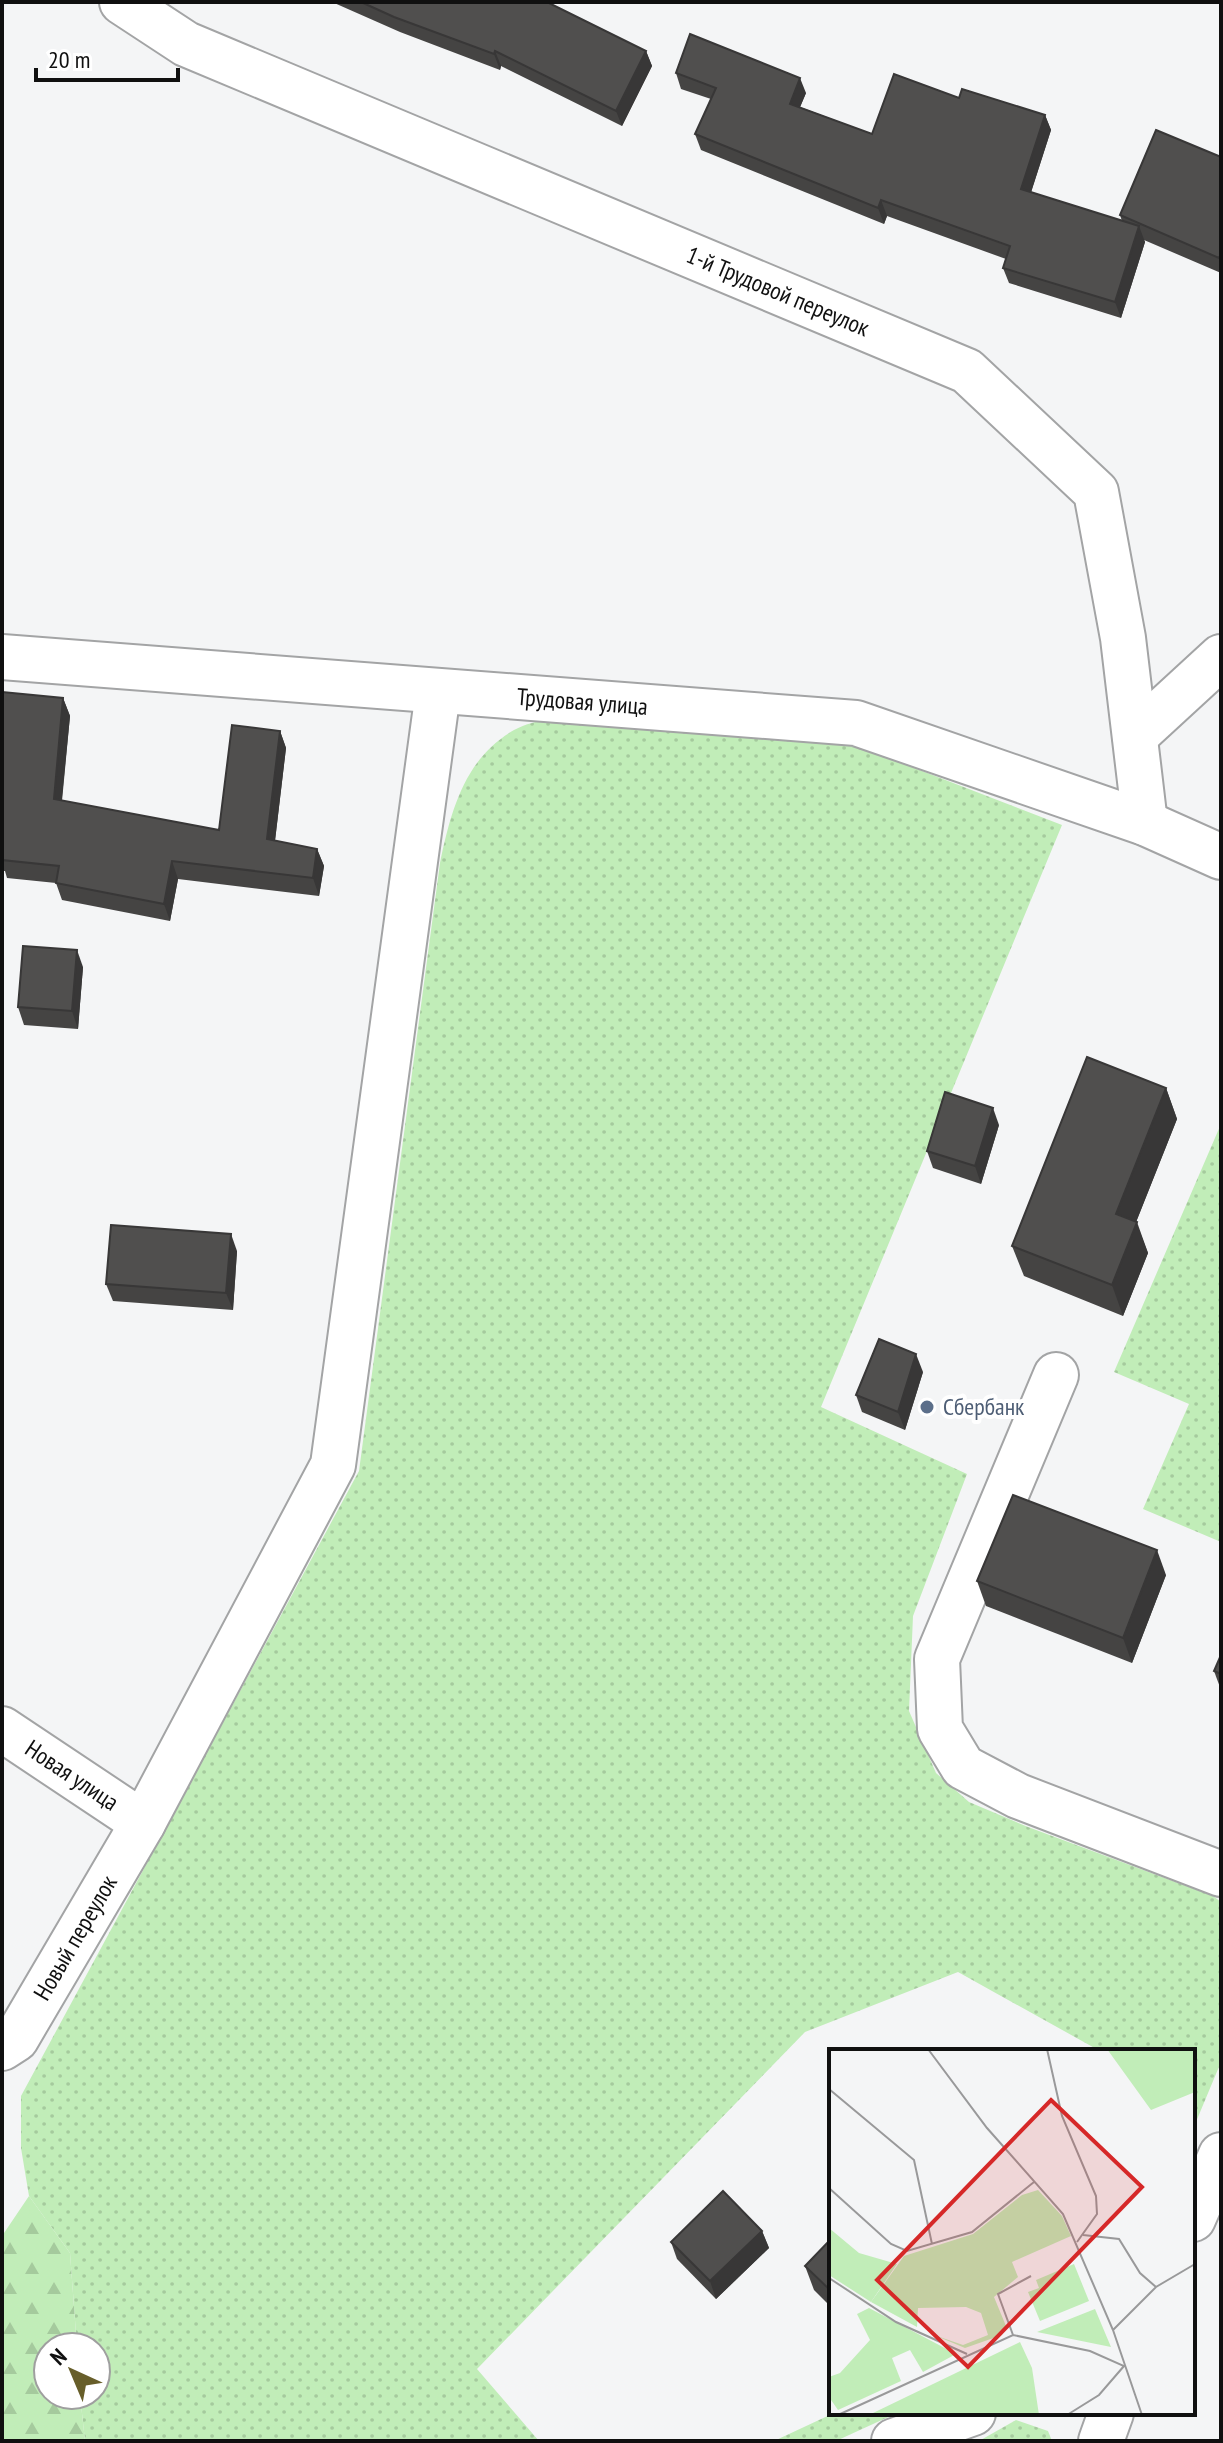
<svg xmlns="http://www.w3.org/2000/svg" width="1223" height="2443" viewBox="0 0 1223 2443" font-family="'PT Sans Narrow',sans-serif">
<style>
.grass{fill:url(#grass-dots)}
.forest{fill:url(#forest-firs)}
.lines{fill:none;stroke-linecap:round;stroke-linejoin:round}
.minor-casing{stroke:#a3a4a5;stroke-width:48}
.minor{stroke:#fff;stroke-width:44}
.wall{fill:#454443}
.shaded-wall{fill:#383737}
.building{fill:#504f4e;stroke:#383737;stroke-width:2}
.service-dot{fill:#5c6f8a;stroke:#fff;stroke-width:3}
.labels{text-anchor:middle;stroke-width:8;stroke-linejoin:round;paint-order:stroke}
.street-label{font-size:24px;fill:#101010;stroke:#fff}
.service-label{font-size:24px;fill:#4e5e75;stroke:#fff;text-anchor:start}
.inset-road{fill:none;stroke:#99999a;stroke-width:2}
.view{fill:#d62828;fill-opacity:0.15;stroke:#d62828;stroke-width:4}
.inset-edge{fill:none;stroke:#101010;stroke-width:4}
</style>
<defs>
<pattern id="grass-dots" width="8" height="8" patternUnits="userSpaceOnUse" patternTransform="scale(2)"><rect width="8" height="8" fill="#c1edb8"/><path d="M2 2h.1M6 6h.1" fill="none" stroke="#a5ca9d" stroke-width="1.8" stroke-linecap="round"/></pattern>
<pattern id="forest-firs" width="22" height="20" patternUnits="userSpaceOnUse" patternTransform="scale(2)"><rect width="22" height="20" fill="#c1edb8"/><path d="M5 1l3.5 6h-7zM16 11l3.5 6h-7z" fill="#a5ca9d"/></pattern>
</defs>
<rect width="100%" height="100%" fill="#f4f5f6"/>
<!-- grass -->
<g class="grass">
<path d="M 550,718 L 860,747 L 1062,825 L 821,1407 L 967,1474 L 913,1616 L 909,1711 L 936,1773 L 969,1802 L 1028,1827 L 1213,1896 L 1221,1902 L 1221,2062 L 1193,2129 L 1193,2051 L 1100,2051 L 958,1972 L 805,2032 L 477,2369 L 539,2441 L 85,2441 L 80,2395 L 96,2395 L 96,2347 L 77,2347 L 70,2253 L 29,2196 L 21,2148 L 21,2096 L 359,1471 L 440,863 C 451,810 465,758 514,730 C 525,724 539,721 550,718 Z"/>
<path d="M 1221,1124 L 1221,1542 L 1143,1509 L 1189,1404 L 1114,1372 Z"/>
<path d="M 834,2413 L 897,2413 L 836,2441 L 774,2441 Z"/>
<path d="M 1016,2420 L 1048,2431 L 1052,2441 L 979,2441 Z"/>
</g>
<!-- forest -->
<path class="forest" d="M 29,2196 L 70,2253 L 77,2347 L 48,2347 L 48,2395 L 80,2395 L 85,2441 L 2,2441 L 2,2236 Z"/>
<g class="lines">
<defs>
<g id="minor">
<path id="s1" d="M 122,2 L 186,44 L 967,371 L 1096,492 L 1123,638 L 1145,823"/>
<path id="s2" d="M 2,657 L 856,723 L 1145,823 L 1221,857"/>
<path d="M 1135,736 L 1221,657"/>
<path d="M 1056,1375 L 937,1659 L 940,1729 L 963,1767 L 1018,1796 L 1221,1874"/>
<path id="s3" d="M 2,1729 L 143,1823"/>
<path id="s4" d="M 2,2048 L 16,2039 L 143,1823 L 333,1465 L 438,692"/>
<path d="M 1193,2219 L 1221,2155"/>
<path d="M 894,2441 L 973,2413"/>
<path d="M 1101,2441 L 1111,2413"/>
</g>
</defs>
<!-- minor casing -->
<use href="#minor" class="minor-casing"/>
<!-- minor -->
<use href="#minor" class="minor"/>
</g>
<!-- wall -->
<g class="wall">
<path d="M 332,2 L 547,2 L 646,51 L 652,66 L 622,126 L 501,66 L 500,70 L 400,32 Z"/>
<path d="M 676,73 L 806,93 L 800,107 L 872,134 L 959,98 L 1045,115 L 1051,130 L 1031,192 L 1122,221 L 1120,215 L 1221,157 L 1221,273 L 1144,240 L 1145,242 L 1121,318 L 1009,283 L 1003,268 L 1006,259 L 887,216 L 884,224 L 701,150 L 695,134 L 711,99 L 681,89 Z"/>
<path d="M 2,692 L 63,698 L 70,716 L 62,801 L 219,830 L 280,731 L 286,748 L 275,841 L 317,849 L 324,866 L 319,896 L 178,879 L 170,921 L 62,900 L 56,883 L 7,878 L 5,871 L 2,871 Z"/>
<path d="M 83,967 L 78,1029 L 24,1025 L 18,1007 Z"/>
<path d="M 1166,1088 L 1177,1119 L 1136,1222 L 1148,1253 L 1123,1316 L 1024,1276 L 1012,1246 Z"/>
<path d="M 999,1125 L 981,1184 L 933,1168 L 927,1151 Z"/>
<path d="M 237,1251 L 233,1310 L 113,1301 L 106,1284 Z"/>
<path d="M 923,1372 L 905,1430 L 862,1412 L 856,1395 Z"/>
<path d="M 1166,1575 L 1132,1663 L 986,1606 L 977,1581 Z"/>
<path d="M 1221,1655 L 1221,1690 L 1214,1671 Z"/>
<path d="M 762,2231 L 769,2248 L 716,2299 L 677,2259 L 671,2242 Z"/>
<path d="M 831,2239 L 831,2307 L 814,2290 L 805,2266 Z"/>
</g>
<!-- shaded-wall -->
<g class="shaded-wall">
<path d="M 495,51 L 501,66 L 500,70 L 494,54 Z"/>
<path d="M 646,51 L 652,66 L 622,126 L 616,111 Z"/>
<path d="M 800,78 L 806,93 L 795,119 L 790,104 Z"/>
<path d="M 1045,115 L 1051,130 L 1027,205 L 1021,189 Z"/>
<path d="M 881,200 L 887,216 L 884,224 L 878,208 Z"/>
<path d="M 1139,226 L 1145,242 L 1121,318 L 1115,302 Z"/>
<path d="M 63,698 L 70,716 L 60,817 L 54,799 Z"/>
<path d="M 280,731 L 286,748 L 273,857 L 267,839 Z"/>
<path d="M 317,849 L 324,866 L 319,896 L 313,878 Z"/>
<path d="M 172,861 L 178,879 L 170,921 L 164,904 Z"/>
<path d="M 77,950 L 83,967 L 78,1029 L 72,1011 Z"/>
<path d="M 1166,1088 L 1177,1119 L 1127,1245 L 1116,1214 Z"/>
<path d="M 993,1108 L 999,1125 L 981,1184 L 975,1166 Z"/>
<path d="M 1137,1222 L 1148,1253 L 1123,1316 L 1112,1285 Z"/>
<path d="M 231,1234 L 237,1251 L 233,1310 L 226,1293 Z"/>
<path d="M 916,1354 L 923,1372 L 905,1430 L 898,1412 Z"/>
<path d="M 1157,1550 L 1166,1575 L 1132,1663 L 1123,1638 Z"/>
<path d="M 762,2231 L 769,2248 L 716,2299 L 710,2281 Z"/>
</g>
<!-- building -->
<g class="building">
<path d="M 361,2 L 547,2 L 646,51 L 616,111 L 495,51 L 494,54 L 394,17 Z"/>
<path d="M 690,34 L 800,78 L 790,104 L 872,134 L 894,74 L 959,98 L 962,89 L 1045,115 L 1021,189 L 1139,226 L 1115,302 L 1003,268 L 1010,246 L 881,200 L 878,208 L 695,134 L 716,88 L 676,73 Z"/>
<path d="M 1156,130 L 1221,157 L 1221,254 L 1219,258 L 1120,215 Z"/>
<path d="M 2,692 L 63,698 L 54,799 L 219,830 L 232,725 L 280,731 L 267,839 L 317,849 L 313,878 L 172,861 L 164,904 L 56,883 L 59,866 L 2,860 Z"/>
<path d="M 23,946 L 77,950 L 72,1011 L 18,1007 Z"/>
<path d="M 1087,1057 L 1166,1088 L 1116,1214 L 1137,1222 L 1112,1285 L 1012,1246 Z"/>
<path d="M 945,1092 L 993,1108 L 975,1166 L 927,1151 Z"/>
<path d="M 111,1225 L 231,1234 L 226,1293 L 106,1284 Z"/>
<path d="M 879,1339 L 916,1354 L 898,1412 L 856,1395 Z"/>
<path d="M 1013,1495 L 1157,1550 L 1123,1638 L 977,1581 Z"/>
<path d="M 1221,1655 L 1221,1674 L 1214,1671 Z"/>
<path d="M 723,2191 L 762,2231 L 710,2281 L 671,2242 Z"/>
<path d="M 831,2239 L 831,2291 L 805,2266 Z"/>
</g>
<!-- markers -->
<circle class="service-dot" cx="927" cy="1407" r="8"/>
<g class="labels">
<!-- street labels -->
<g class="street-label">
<text dy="8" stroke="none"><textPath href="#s1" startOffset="718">1-й Трудовой переулок</textPath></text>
<text dy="8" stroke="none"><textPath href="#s2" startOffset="582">Трудовая улица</textPath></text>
<text dy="8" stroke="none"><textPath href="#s3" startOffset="84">Новая улица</textPath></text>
<text dy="8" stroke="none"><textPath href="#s4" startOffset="134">Новый переулок</textPath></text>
</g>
<!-- service labels -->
<g class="service-label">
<text x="943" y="1415">Сбербанк</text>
</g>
</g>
<!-- overview -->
<g transform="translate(829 2049)">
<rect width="366" height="366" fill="#f4f5f6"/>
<path d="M 278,0 L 366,0 L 366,43 L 322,61 ZM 209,141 L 233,167 L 242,187 L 183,213 L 189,228 L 165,248 L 177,277 L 173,286 L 136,299 L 105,286 L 134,296 L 159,286 L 152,264 L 137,258 L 89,259 L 88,278 L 42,253 L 75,207 L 144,185 L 193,146 ZM 245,215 L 260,252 L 211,272 L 199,243 L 210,239 L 207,231 ZM 40,259 L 127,305 L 94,323 L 81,301 L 63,309 L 72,332 L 9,361 L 0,348 L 0,328 L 11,324 L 41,291 L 28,265 ZM 266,260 L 282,298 L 208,283 ZM 191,293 L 203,319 L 210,366 L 44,364 Z" fill="#c1edb8"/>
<path d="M 0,179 L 30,204 L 68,215 L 42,253 L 0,226 Z" fill="#c1edb8"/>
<path class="inset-road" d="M 99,0 L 158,79 L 234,165 L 284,281 L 313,366M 218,0 L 233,67 L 267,147 L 268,165 L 248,193M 0,40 L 85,111 L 103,195M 0,139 L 62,195 L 78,202 L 143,183 L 205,133M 254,186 L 290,190 L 311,224 L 327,238M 0,229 L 67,273 L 138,305M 284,281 L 327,238 L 366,215M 184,286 L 169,245 L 202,227M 9,366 L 184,286 L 261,302 L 295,317 L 270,346 L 238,366"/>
<path class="view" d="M 222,51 L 313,138 L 139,318 L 48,231 Z"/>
<rect width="366" height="366" class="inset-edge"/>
</g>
<!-- border -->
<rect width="1223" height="2443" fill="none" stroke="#101010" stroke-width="8"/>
<!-- north arrow -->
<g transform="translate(72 2371) rotate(316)"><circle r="38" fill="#ffffff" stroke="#9f9f9f" stroke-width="2"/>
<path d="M0-6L14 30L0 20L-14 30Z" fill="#675e2a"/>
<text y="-12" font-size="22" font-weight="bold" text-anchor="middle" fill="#101010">N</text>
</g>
<!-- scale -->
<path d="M36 68v12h142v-12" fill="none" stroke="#101010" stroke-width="4"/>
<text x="48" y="68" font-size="24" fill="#101010" stroke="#ffffff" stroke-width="6" paint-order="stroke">20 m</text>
</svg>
